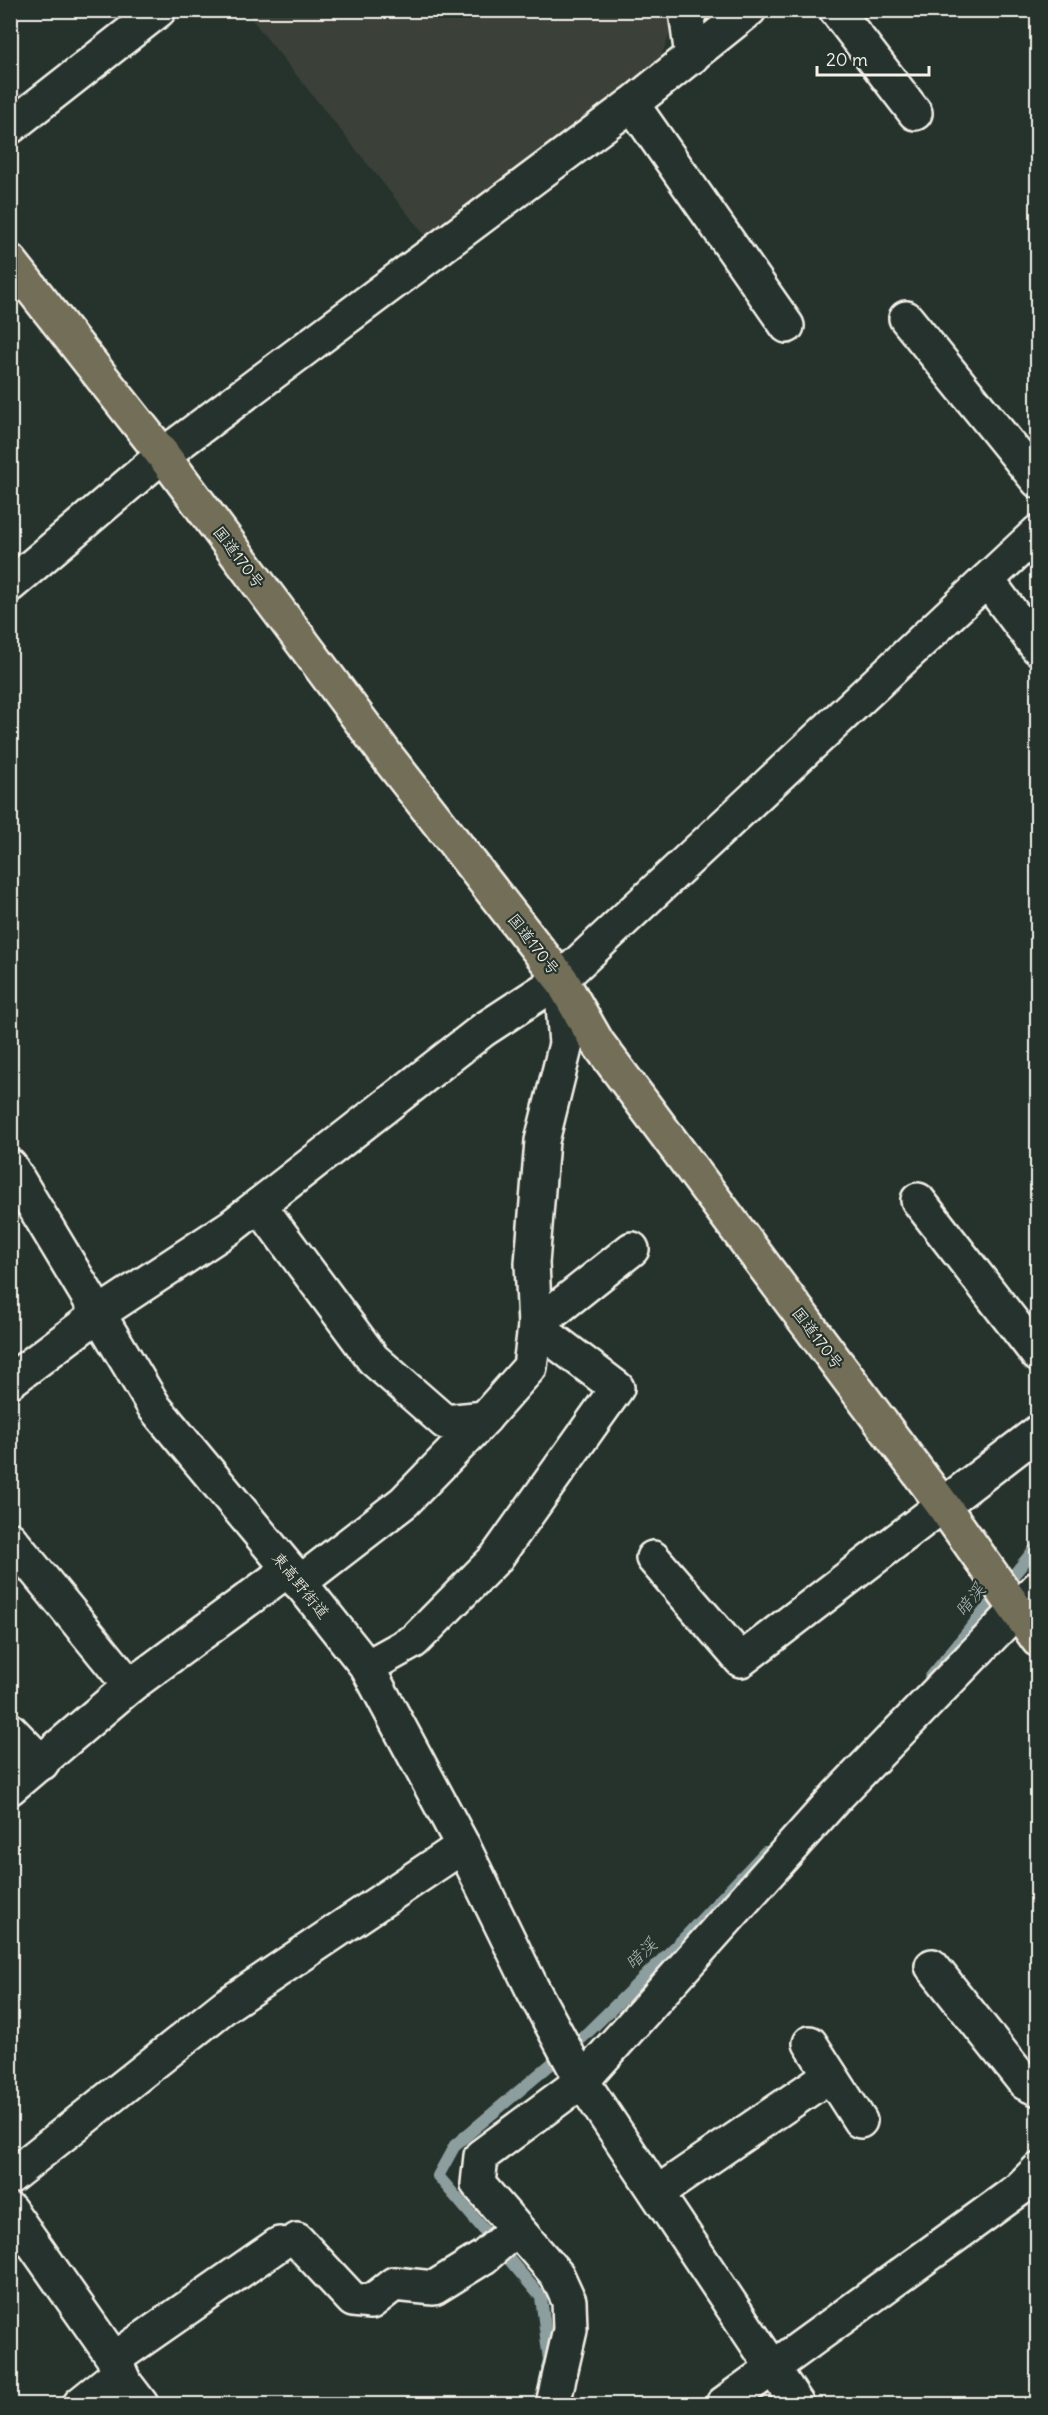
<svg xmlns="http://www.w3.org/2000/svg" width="1048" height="2415" viewBox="0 0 1048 2415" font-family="Delius,'Klee One',sans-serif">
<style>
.built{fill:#3a4138}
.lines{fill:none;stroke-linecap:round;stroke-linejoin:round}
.stream{stroke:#8d9e9f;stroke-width:12}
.minor-casing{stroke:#f4f1e8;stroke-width:38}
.highway-casing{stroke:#f4f1e8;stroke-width:38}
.minor{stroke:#26332d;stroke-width:33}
.highway{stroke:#726e59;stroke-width:33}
.labels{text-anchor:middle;stroke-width:4.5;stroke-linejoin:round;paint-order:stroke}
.street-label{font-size:16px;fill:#f4f1e8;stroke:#26332d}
.water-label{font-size:18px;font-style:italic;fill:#afb9b7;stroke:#26332d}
</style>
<rect width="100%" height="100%" fill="#26332d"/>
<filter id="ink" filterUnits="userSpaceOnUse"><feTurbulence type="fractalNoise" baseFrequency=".0167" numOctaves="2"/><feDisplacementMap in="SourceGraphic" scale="12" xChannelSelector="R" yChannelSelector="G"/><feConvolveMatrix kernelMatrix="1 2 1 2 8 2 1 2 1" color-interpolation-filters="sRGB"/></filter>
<g filter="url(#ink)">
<!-- built -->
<path class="built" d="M 245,11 L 679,11 L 658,64 L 427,238 Z"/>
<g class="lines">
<!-- stream -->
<g class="stream">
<path d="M 930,1678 L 1038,1545"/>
<path d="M 547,2368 L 549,2360 L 541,2297 L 438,2176 L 455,2145 L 582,2038 L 681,1941 L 765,1852"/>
</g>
<defs>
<g id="minor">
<path d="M 691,10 L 687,19 L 692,57"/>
<path d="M 836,10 L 915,113"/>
<path d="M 632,104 L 787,326"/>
<path d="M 10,127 L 159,10"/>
<path d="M 906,318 L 1038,481"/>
<path d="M 987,580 L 1038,648"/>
<path d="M 10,585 L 163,455 L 632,104 L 749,10"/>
<path d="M 10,1166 L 155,1408 L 289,1569 L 367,1667 L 463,1846 L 532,1988 L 582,2081 L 797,2404"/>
<path d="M 918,1200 L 1038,1355"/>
<path d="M 259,1205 L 373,1359 L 445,1422 L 485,1418"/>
<path d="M 10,1381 L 100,1313 L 232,1226 L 483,1030 L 561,979 L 1038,532"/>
<path d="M 10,1539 L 130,1686"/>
<path d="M 653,1558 L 741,1660 L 1038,1432"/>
<path d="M 299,1583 L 404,1502 L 474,1430 L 530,1367 L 535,1326 L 532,1263 L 542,1141 L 566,1044 L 561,979"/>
<path d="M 367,1667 L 414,1641 L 496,1558 L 617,1388 L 535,1326 L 632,1249"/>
<path d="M 10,1730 L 42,1763"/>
<path d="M 10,1788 L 130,1686 L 289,1569"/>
<path d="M 932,1966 L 1025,2083 L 1038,2089"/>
<path d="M 810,2043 L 860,2121"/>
<path d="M 10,2177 L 225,2006 L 463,1846"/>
<path d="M 657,2193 L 830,2075"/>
<path d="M 10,2210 L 114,2359 L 125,2383 L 141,2404"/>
<path d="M 297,2240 L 353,2300 L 371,2302 L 394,2284 L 434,2288 L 484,2257 L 516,2229"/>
<path d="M 114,2359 L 279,2244"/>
<path d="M 80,2404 L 120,2372"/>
<path d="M 553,2404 L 570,2330 L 569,2301 L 557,2275 L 478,2184 L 481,2156 L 582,2081 L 838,1795 L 1038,1588"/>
<path d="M 723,2404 L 1018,2190 L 1038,2170"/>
</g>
<path id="highway" d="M 10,261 L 163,455 L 389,759 L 561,979 L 597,1042 L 942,1504 L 1038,1640"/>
</defs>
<!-- minor casing -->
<use href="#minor" class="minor-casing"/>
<!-- highway casing -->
<use href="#highway" class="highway-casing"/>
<!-- minor -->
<use href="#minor" class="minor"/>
<!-- highway -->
<use href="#highway" class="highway"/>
</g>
</g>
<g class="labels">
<!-- street labels -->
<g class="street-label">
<text transform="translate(239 557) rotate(53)" y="6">国道170号</text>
<text transform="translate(534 944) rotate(52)" y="6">国道170号</text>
<text transform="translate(818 1338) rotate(53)" y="6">国道170号</text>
<text transform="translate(301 1585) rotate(51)" y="6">東高野街道</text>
</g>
<!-- water labels -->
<g class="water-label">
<text transform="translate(970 1600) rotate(-51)" y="6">暗渓</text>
<text transform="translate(641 1954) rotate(-44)" y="6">暗渓</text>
</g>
</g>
<!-- margin -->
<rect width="1048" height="2415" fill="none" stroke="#26332d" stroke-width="36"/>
<rect x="18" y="18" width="1012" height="2379" fill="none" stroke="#f4f1e8" stroke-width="2" filter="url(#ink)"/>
<!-- scale -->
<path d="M817 66v9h112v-9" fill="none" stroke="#f4f1e8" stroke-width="3"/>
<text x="826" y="66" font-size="18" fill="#f4f1e8" stroke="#26332d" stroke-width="4.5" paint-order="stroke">20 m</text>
</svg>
